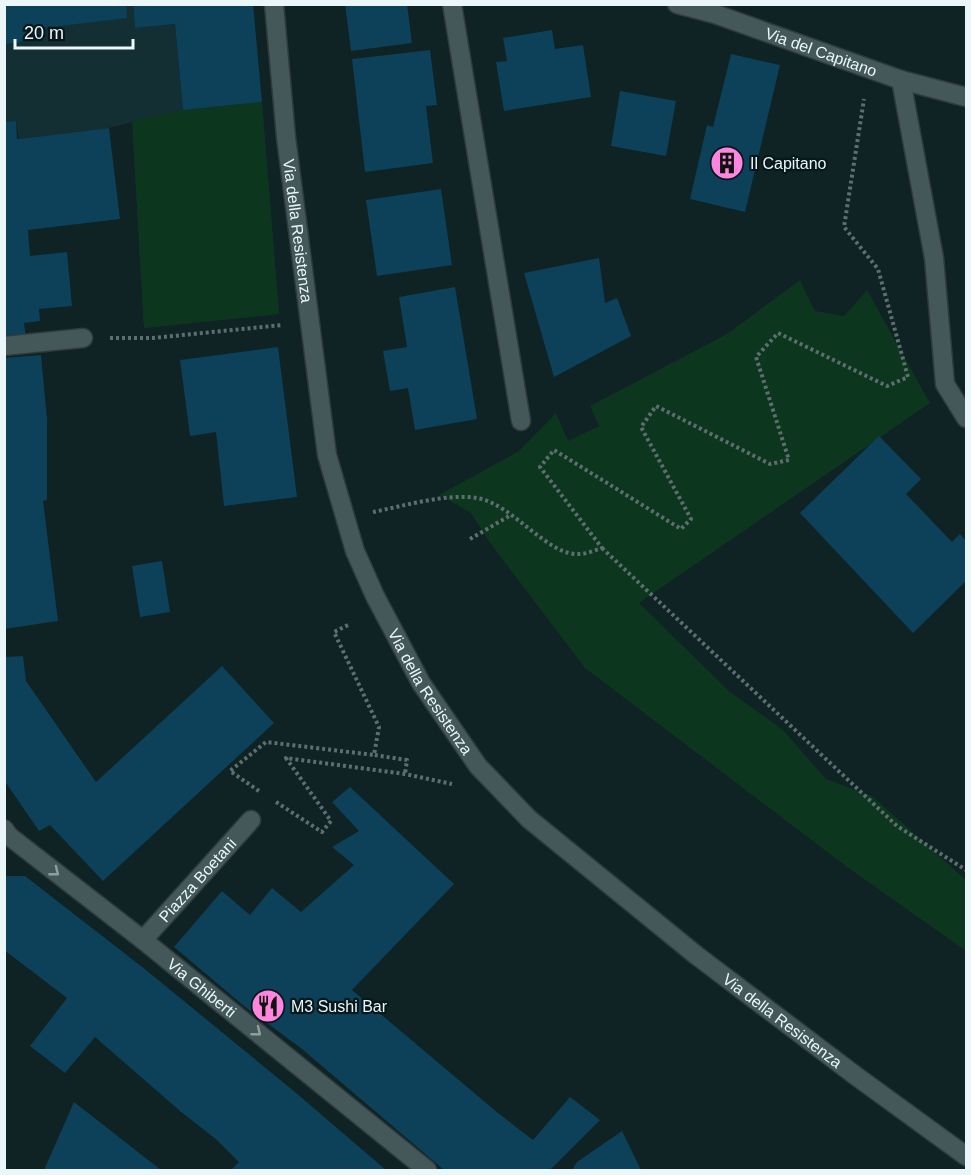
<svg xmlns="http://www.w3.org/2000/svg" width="971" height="1175" viewBox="0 0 971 1175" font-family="Helvetica,sans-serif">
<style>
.built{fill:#132f33}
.green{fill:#0d361e}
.building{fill:#0c4159}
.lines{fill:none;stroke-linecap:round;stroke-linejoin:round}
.minor-casing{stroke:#2f3a3c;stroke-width:21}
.path{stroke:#5e6e70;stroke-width:4;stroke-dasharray:3 3;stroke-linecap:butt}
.minor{stroke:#44585a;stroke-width:18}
.oneway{stroke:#8f9fa1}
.labels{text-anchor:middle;stroke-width:4.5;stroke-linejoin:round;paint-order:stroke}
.street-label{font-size:16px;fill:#ebf6f8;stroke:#06181b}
.poi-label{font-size:16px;fill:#ebf6f8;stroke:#06181b;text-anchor:start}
</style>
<rect width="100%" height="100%" fill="#0f2224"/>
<!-- built -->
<path class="built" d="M 4,5 L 133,5 L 135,28 L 175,24 L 183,110 L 262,102 L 279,314 L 144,328 L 132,122 L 109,128 L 19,139 L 16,121 L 5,122 Z"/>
<!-- green -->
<g class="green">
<path d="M 262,102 L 279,314 L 144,328 L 132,121 L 183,110 Z"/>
<path d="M 800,280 L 815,311 L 844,316 L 867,290 L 930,403 L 639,603 L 729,691 L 783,730 L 826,779 L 872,796 L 966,880 L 966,951 L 847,867 L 585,668 L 490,543 L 471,513 L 439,495 L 519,451 L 556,413 L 568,441 L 599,426 L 590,406 L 727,334 Z"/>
</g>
<!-- building -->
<g class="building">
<path d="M 4,4 L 126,4 L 127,18 L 43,28 L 45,39 L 4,44 Z"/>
<path d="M 133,4 L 253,4 L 262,102 L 183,110 L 175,24 L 135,28 Z"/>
<path d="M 345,4 L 407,4 L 412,43 L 351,51 Z"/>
<path d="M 552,30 L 555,49 L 583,45 L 591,97 L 504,111 L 496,62 L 507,61 L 503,38 Z"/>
<path d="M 430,50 L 437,105 L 426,106 L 433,163 L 365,172 L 352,59 Z"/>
<path d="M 731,54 L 780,65 L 745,212 L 690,199 L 707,125 L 713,127 Z"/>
<path d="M 620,91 L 676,101 L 666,156 L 611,146 Z"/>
<path d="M 16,121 L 17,139 L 19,139 L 109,128 L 120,219 L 28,230 L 30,256 L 67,252 L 72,306 L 39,309 L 40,321 L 24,323 L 26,338 L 4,340 L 4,122 Z"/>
<path d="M 441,189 L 452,265 L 377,276 L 366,200 Z"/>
<path d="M 599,258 L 605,303 L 617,298 L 631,336 L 554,377 L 524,273 Z"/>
<path d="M 455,287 L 477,419 L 415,430 L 408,388 L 390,391 L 383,351 L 407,347 L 399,297 Z"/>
<path d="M 278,347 L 297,497 L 224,506 L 216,432 L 190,436 L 180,360 Z"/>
<path d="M 41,355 L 47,419 L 47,500 L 43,501 L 58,621 L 4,629 L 4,358 Z"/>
<path d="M 879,436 L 921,479 L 906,494 L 952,542 L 960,534 L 966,541 L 966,581 L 913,633 L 800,513 Z"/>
<path d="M 162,561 L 170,612 L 140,617 L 132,566 Z"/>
<path d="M 23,656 L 26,681 L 96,782 L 222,666 L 274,723 L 103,881 L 50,825 L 39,831 L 4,780 L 4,657 Z"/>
<path d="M 350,787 L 454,884 L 352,990 L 498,1113 L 533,1140 L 570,1097 L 600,1120 L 550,1170 L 444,1170 L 302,1049 L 244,1006 L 174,947 L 222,891 L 250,915 L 272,888 L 301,912 L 354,865 L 332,847 L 359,831 L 332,802 Z"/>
<path d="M 4,876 L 25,876 L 146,970 L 295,1092 L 386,1170 L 231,1170 L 239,1162 L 217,1140 L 180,1111 L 95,1037 L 65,1073 L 30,1046 L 67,998 L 4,950 Z"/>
<path d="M 74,1102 L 161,1170 L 44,1170 Z"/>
<path d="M 622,1131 L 641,1170 L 572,1170 L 577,1162 Z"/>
</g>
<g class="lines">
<defs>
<g id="minor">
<path id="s1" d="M 274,4 L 286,137 L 327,455 L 355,551 L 375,596 L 421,683 L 478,766 L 529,819 L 696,955 L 856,1076 L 966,1156"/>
<path d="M 452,4 L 521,421"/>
<path id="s2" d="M 677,4 L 715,14 L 901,80 L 966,97"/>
<path d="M 901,80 L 934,258 L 945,384 L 966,418"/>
<path d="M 4,346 L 83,338"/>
<path id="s3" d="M 4,829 L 9,836 L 143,940 L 427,1170"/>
<path id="s4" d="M 143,940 L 251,820"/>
</g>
</defs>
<!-- minor casing -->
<use href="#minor" class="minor-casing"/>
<!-- path -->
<g class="path">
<path d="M 110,338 L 153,338 L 282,325"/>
<path d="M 373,512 C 404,506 446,493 477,498 C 513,504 548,557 580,554 C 587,554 595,550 602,548 L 540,467 L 554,450 L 681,529 L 691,519 L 641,427 L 656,406 L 770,464 L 789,460 L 756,357 L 778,333 L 887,386 L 908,377 L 878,269 L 844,227 L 864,99"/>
<path d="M 470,539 L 511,515"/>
<path d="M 602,548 L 897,826 L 966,870"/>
<path d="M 348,625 L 334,632 L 379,727 L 374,755 L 407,760 L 405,774"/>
<path d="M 259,791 L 230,771 L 266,742 L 374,755"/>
<path d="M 276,802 L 322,832 L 331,821 L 286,758 L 405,774 L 452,784"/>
</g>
<!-- minor -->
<use href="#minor" class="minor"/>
</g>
<!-- one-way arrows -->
<defs><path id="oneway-chevron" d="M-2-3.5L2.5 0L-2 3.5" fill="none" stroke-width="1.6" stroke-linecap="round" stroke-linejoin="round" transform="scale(1.5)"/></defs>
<g class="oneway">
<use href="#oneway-chevron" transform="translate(55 872) rotate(38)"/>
<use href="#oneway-chevron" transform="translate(257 1032) rotate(39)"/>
</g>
<!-- icons -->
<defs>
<symbol id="building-disc" viewBox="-11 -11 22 22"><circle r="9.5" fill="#ff85df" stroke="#06181b"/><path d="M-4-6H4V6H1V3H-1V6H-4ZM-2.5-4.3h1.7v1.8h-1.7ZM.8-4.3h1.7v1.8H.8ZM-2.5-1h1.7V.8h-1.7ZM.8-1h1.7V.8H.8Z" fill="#111"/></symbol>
<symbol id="restaurant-disc" viewBox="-11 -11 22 22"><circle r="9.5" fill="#ff85df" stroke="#06181b"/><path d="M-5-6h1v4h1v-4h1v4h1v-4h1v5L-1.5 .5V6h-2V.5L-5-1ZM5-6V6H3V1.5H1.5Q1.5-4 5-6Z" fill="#111"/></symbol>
</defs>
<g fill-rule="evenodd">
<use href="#building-disc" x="708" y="144" width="38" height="38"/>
<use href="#restaurant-disc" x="249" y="987" width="38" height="38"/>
</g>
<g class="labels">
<!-- street labels -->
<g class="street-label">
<text dy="6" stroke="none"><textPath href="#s2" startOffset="152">Via del Capitano</textPath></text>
<text dy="6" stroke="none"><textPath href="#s1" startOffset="228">Via della Resistenza</textPath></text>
<text dy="6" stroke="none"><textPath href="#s1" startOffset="714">Via della Resistenza</textPath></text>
<text dy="6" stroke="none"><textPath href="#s4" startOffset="81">Piazza Boetani</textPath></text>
<text dy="6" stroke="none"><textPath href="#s3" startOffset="254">Via Ghiberti</textPath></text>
<text dy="6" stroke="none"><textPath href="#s1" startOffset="1200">Via della Resistenza</textPath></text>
</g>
<!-- poi labels -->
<g class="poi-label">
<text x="750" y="169">Il Capitano</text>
<text x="291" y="1012">M3 Sushi Bar</text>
</g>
</g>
<!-- border -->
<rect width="971" height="1175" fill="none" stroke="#ebf6f8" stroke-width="12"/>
<!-- scale -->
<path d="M15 39v9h118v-9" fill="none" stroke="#ebf6f8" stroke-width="3"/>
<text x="24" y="39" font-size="18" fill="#ebf6f8" stroke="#06181b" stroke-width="4.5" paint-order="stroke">20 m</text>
</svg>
